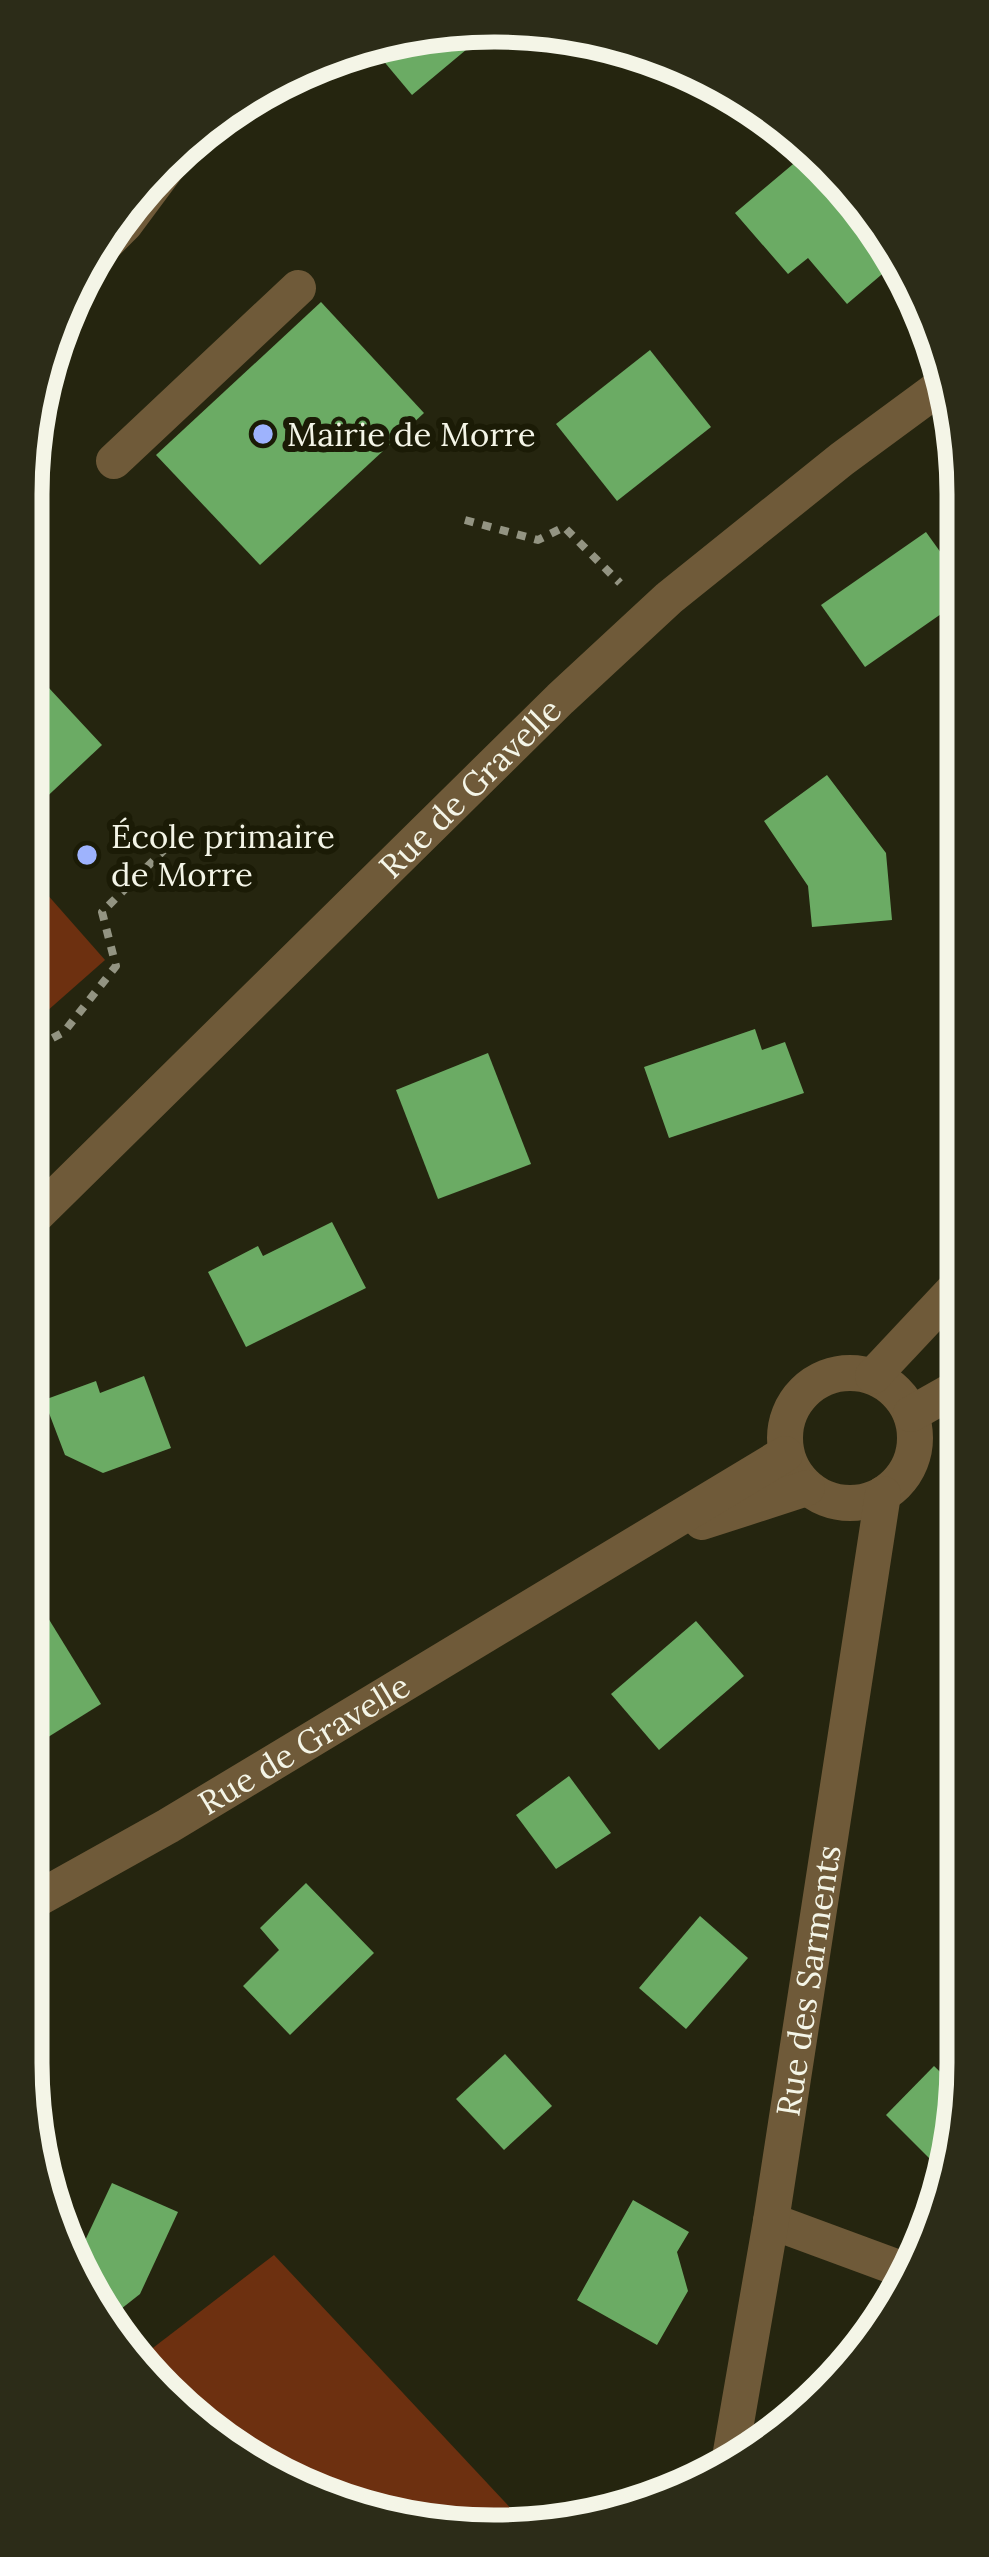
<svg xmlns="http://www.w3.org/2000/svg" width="989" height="2557" viewBox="0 0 989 2557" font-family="Lora,serif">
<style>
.green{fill:#6d3010}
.building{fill:#6bab64}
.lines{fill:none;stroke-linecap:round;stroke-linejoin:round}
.path{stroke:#939482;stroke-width:8;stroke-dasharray:9 9;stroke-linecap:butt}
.minor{stroke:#6f5a39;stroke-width:36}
.poi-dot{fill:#9eb3fd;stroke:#1b1b06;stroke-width:4.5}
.labels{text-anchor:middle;stroke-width:12;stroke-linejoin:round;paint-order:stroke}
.poi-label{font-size:33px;fill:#f4f5e7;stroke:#1b1b06;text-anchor:start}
.street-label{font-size:33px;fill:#f4f5e7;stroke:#1b1b06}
.rim{fill:none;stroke:#f4f5e7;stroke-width:15}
</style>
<rect width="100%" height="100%" fill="#25250f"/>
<!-- green -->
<g class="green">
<path d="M 38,884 L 105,960 L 21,1034 L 21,900 Z"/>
<path d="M 274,2255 L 530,2529 L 432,2532 L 258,2473 L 138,2374 L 132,2364 Z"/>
</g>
<!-- building -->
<g class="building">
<path d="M 433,25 L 491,29 L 412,95 L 371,46 Z"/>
<path d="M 811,149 L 901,258 L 847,304 L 808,258 L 788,274 L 735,213 Z"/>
<path d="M 321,302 L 424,413 L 260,565 L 156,455 Z"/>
<path d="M 650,350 L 711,427 L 617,501 L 556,424 Z"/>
<path d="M 926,532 L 964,585 L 964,598 L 865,667 L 821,605 Z"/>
<path d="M 21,658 L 102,745 L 21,821 Z"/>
<path d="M 827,775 L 886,853 L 892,920 L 812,927 L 808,886 L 764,821 Z"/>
<path d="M 755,1029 L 762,1050 L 785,1042 L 804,1093 L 669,1138 L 644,1067 Z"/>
<path d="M 488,1053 L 531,1164 L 438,1199 L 396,1090 Z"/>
<path d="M 332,1222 L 366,1288 L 246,1347 L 208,1272 L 258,1246 L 263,1256 Z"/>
<path d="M 144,1376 L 171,1448 L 103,1473 L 65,1455 L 44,1400 L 96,1381 L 100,1393 Z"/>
<path d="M 21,1574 L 101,1704 L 21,1754 Z"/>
<path d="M 696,1621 L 744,1676 L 659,1750 L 611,1694 Z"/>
<path d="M 569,1776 L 611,1833 L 556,1869 L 516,1815 Z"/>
<path d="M 306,1883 L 374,1953 L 290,2035 L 243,1986 L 279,1950 L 260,1928 Z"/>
<path d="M 700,1916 L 748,1958 L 686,2029 L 639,1988 Z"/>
<path d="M 505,2054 L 552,2106 L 504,2150 L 456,2099 Z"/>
<path d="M 934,2066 L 964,2095 L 952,2181 L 886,2115 Z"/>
<path d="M 112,2183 L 178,2212 L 140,2294 L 107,2320 L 74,2264 Z"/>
<path d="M 633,2200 L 689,2232 L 677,2252 L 688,2291 L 657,2345 L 577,2300 Z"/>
</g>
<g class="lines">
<!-- path -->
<g class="path">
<path d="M 465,520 L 538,540 L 564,527 L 620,583"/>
<path d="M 21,1055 L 64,1032 L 116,966 L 102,912 L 170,844"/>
</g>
<!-- minor -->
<g class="minor">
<path d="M 96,253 L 125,224 L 174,158"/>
<path d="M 114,461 L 298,288"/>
<path id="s1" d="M 21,1230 L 560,699 L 669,598 L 842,459 L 948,381"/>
<circle cx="850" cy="1438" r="65"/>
<path d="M 873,1376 L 966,1277"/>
<path d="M 911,1414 L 966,1383"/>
<path d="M 702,1522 L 807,1488"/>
<path id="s2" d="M 21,1908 L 168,1826 L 785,1454"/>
<path d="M 771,2221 L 909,2272"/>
<path id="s3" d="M 728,2469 L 771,2221 L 883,1494"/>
</g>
</g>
<!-- markers -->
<g class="poi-dot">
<circle cx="263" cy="434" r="12"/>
<circle cx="87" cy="855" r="12"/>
</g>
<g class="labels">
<!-- poi labels -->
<g class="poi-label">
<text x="287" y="446">Mairie de Morre</text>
<text x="111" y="848">École primaire<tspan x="111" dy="38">de Morre</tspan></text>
</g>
<!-- street labels -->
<g class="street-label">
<text dy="12" stroke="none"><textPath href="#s1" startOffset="630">Rue de Gravelle</textPath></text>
<text dy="12" stroke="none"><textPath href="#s2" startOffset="327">Rue de Gravelle</textPath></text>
<text dy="12" stroke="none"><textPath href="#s3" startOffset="495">Rue des Sarments</textPath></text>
</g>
</g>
<!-- crop -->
<path d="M0 0H989V2557H0ZM494 42H495A452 452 0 0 1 947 494V2063A452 452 0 0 1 495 2515H494A452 452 0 0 1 42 2063V494A452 452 0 0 1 494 42Z" fill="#2c2c18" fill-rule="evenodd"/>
<path class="rim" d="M494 42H495A452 452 0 0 1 947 494V2063A452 452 0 0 1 495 2515H494A452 452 0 0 1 42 2063V494A452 452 0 0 1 494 42Z"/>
</svg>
